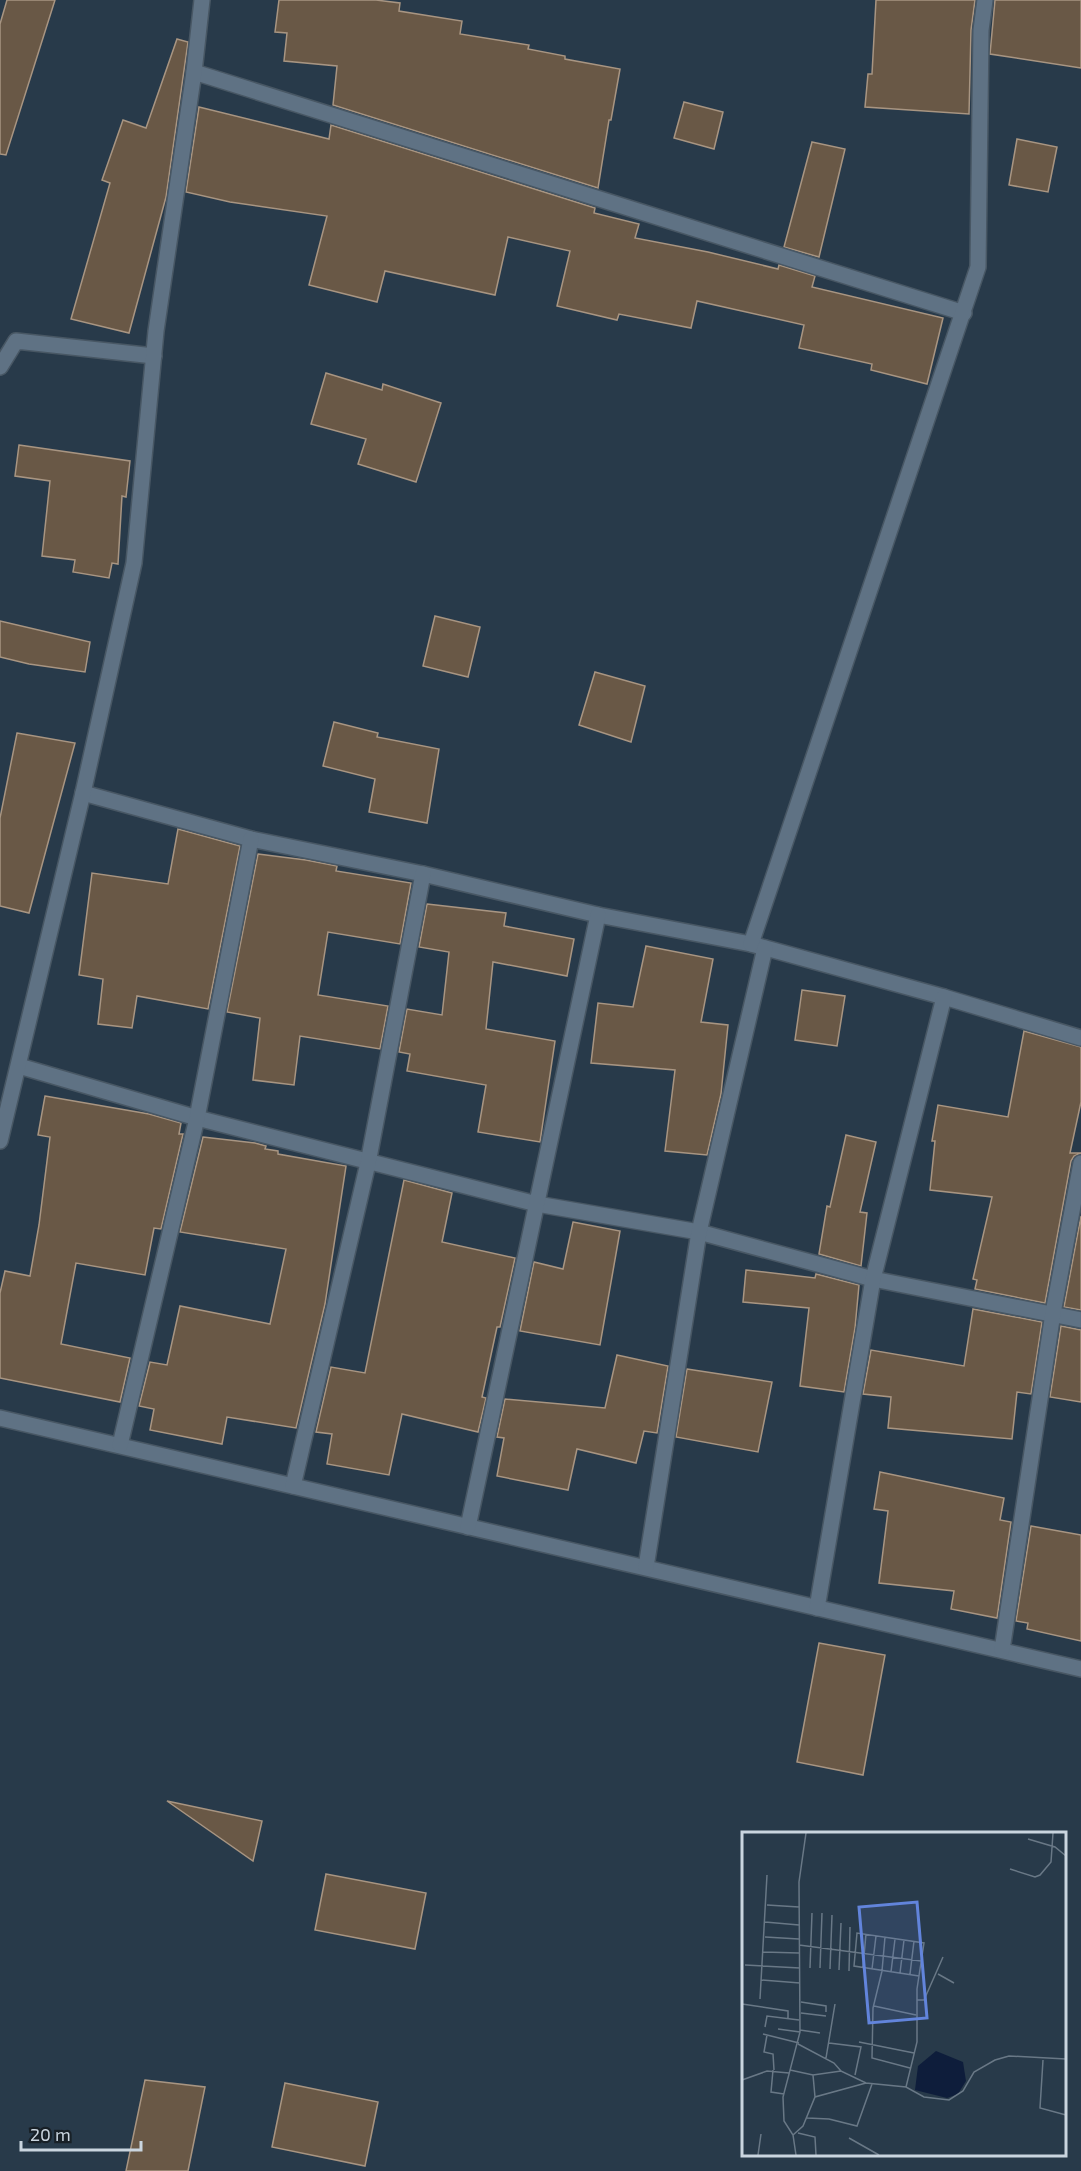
<svg xmlns="http://www.w3.org/2000/svg" width="1081" height="2171" viewBox="0 0 1081 2171" font-family="'Exo 2',sans-serif">
<style>
.building{fill:#695846;stroke:#a89582;stroke-width:1.5}
.lines{fill:none;stroke-linecap:round;stroke-linejoin:round}
.minor-casing{stroke:#485764;stroke-width:18}
.minor{stroke:#5f7284;stroke-width:15}
.inset-road{fill:none;stroke:#697886;stroke-width:1.5}
.view{fill:#6284db;fill-opacity:0.15;stroke:#6284db;stroke-width:3}
.inset-edge{fill:none;stroke:#cad5df;stroke-width:3}
</style>
<rect width="100%" height="100%" fill="#283a4a"/>
<!-- building -->
<g class="building">
<path d="M 7,0 L 55,0 L 6,155 L 0,154 L 0,24 Z"/>
<path d="M 279,0 L 376,0 L 400,3 L 399,11 L 462,21 L 460,34 L 529,45 L 528,49 L 565,56 L 565,59 L 620,69 L 611,120 L 609,120 L 598,188 L 333,105 L 337,66 L 284,61 L 287,33 L 275,32 Z"/>
<path d="M 876,0 L 975,0 L 971,30 L 969,114 L 865,107 L 868,74 L 872,74 Z"/>
<path d="M 995,0 L 1081,0 L 1081,68 L 990,54 Z"/>
<path d="M 177,39 L 188,42 L 166,197 L 129,333 L 71,319 L 110,183 L 102,180 L 123,120 L 146,128 Z"/>
<path d="M 684,102 L 723,112 L 714,149 L 674,138 Z"/>
<path d="M 199,107 L 329,139 L 331,125 L 595,208 L 594,213 L 639,224 L 635,238 L 708,252 L 778,269 L 779,265 L 815,276 L 812,287 L 943,318 L 927,384 L 871,370 L 872,364 L 799,348 L 804,325 L 697,301 L 691,328 L 619,314 L 617,320 L 557,306 L 570,251 L 508,237 L 495,295 L 385,271 L 377,302 L 309,285 L 327,216 L 230,202 L 186,192 Z"/>
<path d="M 1017,139 L 1057,147 L 1048,192 L 1009,185 Z"/>
<path d="M 812,142 L 845,149 L 819,257 L 784,247 Z"/>
<path d="M 326,373 L 382,390 L 383,384 L 441,403 L 416,482 L 358,464 L 366,439 L 311,424 Z"/>
<path d="M 19,445 L 130,461 L 126,497 L 122,496 L 118,564 L 112,563 L 109,578 L 73,572 L 75,560 L 42,556 L 50,481 L 15,476 Z"/>
<path d="M 435,616 L 480,627 L 468,677 L 423,666 Z"/>
<path d="M 0,621 L 90,642 L 85,672 L 29,664 L 0,657 Z"/>
<path d="M 595,672 L 645,686 L 631,742 L 579,725 Z"/>
<path d="M 334,722 L 378,733 L 377,737 L 439,749 L 427,823 L 369,812 L 375,779 L 323,766 Z"/>
<path d="M 17,733 L 75,743 L 29,913 L 0,906 L 0,818 Z"/>
<path d="M 178,829 L 240,846 L 208,1009 L 137,996 L 132,1028 L 98,1024 L 103,979 L 79,975 L 92,873 L 168,884 Z"/>
<path d="M 258,854 L 306,860 L 337,866 L 336,871 L 411,883 L 400,944 L 328,932 L 318,995 L 388,1006 L 380,1049 L 300,1036 L 294,1085 L 253,1080 L 260,1018 L 227,1012 Z"/>
<path d="M 427,904 L 506,913 L 504,926 L 574,939 L 567,976 L 493,962 L 486,1029 L 555,1041 L 540,1142 L 478,1132 L 486,1085 L 407,1071 L 410,1054 L 399,1052 L 407,1009 L 442,1015 L 449,952 L 419,947 Z"/>
<path d="M 646,946 L 713,959 L 701,1022 L 728,1025 L 721,1094 L 707,1155 L 665,1151 L 675,1070 L 591,1063 L 598,1003 L 633,1007 Z"/>
<path d="M 802,990 L 845,996 L 837,1046 L 795,1040 Z"/>
<path d="M 1024,1031 L 1081,1047 L 1081,1102 L 1070,1153 L 1081,1153 L 1074,1156 L 1071,1161 L 1045,1303 L 975,1289 L 977,1280 L 973,1279 L 992,1197 L 930,1190 L 935,1141 L 932,1141 L 938,1105 L 1008,1117 Z"/>
<path d="M 45,1096 L 149,1114 L 181,1123 L 179,1134 L 183,1134 L 161,1229 L 154,1228 L 145,1275 L 76,1263 L 61,1344 L 130,1358 L 120,1402 L 0,1378 L 0,1293 L 5,1271 L 30,1276 L 39,1225 L 50,1137 L 38,1135 Z"/>
<path d="M 846,1135 L 876,1142 L 860,1212 L 867,1213 L 861,1266 L 819,1254 L 827,1206 L 830,1207 Z"/>
<path d="M 203,1137 L 255,1143 L 266,1146 L 265,1149 L 278,1151 L 278,1154 L 346,1166 L 325,1304 L 296,1428 L 227,1417 L 222,1444 L 150,1430 L 154,1409 L 139,1406 L 150,1362 L 167,1365 L 180,1306 L 270,1324 L 286,1249 L 180,1232 Z"/>
<path d="M 404,1180 L 452,1193 L 442,1242 L 515,1258 L 500,1327 L 497,1327 L 482,1397 L 486,1398 L 478,1432 L 402,1414 L 389,1475 L 327,1464 L 332,1434 L 316,1432 L 331,1367 L 365,1373 Z"/>
<path d="M 1081,1216 L 1081,1310 L 1064,1307 Z"/>
<path d="M 573,1222 L 620,1231 L 600,1345 L 520,1331 L 534,1262 L 563,1269 Z"/>
<path d="M 746,1270 L 815,1278 L 816,1274 L 859,1285 L 855,1328 L 844,1392 L 800,1386 L 809,1308 L 743,1302 Z"/>
<path d="M 973,1309 L 1042,1322 L 1031,1394 L 1017,1392 L 1012,1439 L 888,1428 L 891,1397 L 863,1394 L 871,1350 L 964,1366 Z"/>
<path d="M 1061,1326 L 1081,1330 L 1081,1402 L 1050,1397 Z"/>
<path d="M 617,1355 L 668,1366 L 657,1433 L 644,1431 L 636,1463 L 577,1449 L 568,1490 L 497,1476 L 504,1438 L 497,1437 L 505,1399 L 605,1408 Z"/>
<path d="M 687,1369 L 772,1382 L 758,1452 L 676,1437 Z"/>
<path d="M 880,1472 L 1004,1498 L 1000,1520 L 1011,1522 L 997,1618 L 951,1609 L 954,1591 L 879,1583 L 888,1511 L 874,1509 Z"/>
<path d="M 1031,1526 L 1081,1535 L 1081,1641 L 1027,1629 L 1028,1623 L 1016,1621 Z"/>
<path d="M 819,1643 L 885,1655 L 863,1775 L 797,1762 Z"/>
<path d="M 167,1801 L 262,1821 L 253,1861 Z"/>
<path d="M 326,1874 L 426,1893 L 415,1949 L 315,1930 Z"/>
<path d="M 145,2080 L 205,2087 L 188,2171 L 126,2171 Z"/>
<path d="M 285,2083 L 378,2102 L 365,2166 L 272,2147 Z"/>
</g>
<g class="lines">
<defs>
<g id="minor">
<path d="M 194,72 L 964,313"/>
<path d="M 0,367 L 16,341 L 154,356"/>
<path d="M 83,793 L 251,839 L 423,874 L 598,915 L 751,944 L 944,997 L 1081,1038"/>
<path d="M 751,944 L 978,267 L 981,30 L 985,0"/>
<path d="M 19,1066 L 197,1118 L 537,1204 L 699,1232 L 873,1279 L 1081,1320"/>
<path d="M 0,1141 L 83,793 L 134,563 L 156,331 L 194,72 L 202,0"/>
<path d="M 0,1418 L 1081,1669"/>
<path d="M 120,1445 L 197,1118 L 251,839"/>
<path d="M 293,1486 L 368,1163 L 423,874"/>
<path d="M 468,1527 L 598,915"/>
<path d="M 646,1567 L 699,1232 L 765,948"/>
<path d="M 817,1608 L 873,1279 L 944,997"/>
<path d="M 1002,1650 L 1053,1313 L 1081,1163"/>
</g>
</defs>
<!-- minor casing -->
<use href="#minor" class="minor-casing"/>
<!-- minor -->
<use href="#minor" class="minor"/>
</g>
<!-- overview -->
<g transform="translate(742 1832)">
<rect width="324" height="324" fill="#283a4a"/>
<path d="M 194,219 L 221,230 L 224,249 L 216,262 L 205,266 L 173,258 L 176,234 Z" fill="#0e1d3b"/>
<path class="inset-road" d="M 286,7 L 313,15 L 324,24M 268,37 L 293,45 L 298,43 L 309,30 L 311,1M 25,73 L 57,75M 23,90 L 57,93M 23,105 L 57,107M 57,113 L 179,129M 21,120 L 57,121M 3,133 L 58,136M 121,135 L 124,102M 68,136 L 70,81M 78,136 L 80,81M 88,137 L 90,83M 130,137 L 134,104M 97,138 L 99,91M 107,139 L 108,95M 140,139 L 131,176 L 130,226 L 168,236M 140,139 L 143,105M 149,140 L 153,107M 158,141 L 162,108M 168,142 L 172,109M 196,142 L 212,151M 19,148 L 58,151M 18,167 L 25,43M 175,168 L 182,168 L 201,125M 59,170 L 84,174 L 84,180M 0,172 L 46,179 L 46,187M 132,174 L 174,183M 59,181 L 84,184M 23,195 L 25,184 L 57,188M 36,197 L 58,200M 58,198 L 78,201M 21,202 L 57,211M 25,203 L 22,220 L 31,222 L 32,238M 117,210 L 172,221M 87,211 L 119,215 L 113,243M 56,212 L 92,231 L 99,239M 84,226 L 93,172M 301,228 L 298,276 L 324,283M 31,238 L 29,260 L 42,262M 48,238 L 71,243 L 99,239 L 124,251 L 164,255 L 182,265 L 207,268 L 221,259 L 232,240 L 253,228 L 267,224 L 324,227M 71,243 L 73,265M 0,248 L 25,239 L 47,241M 164,255 L 175,210 L 175,157 L 182,111 L 115,101 L 112,134 L 177,144M 65,286 L 87,287 L 115,294 L 130,252M 56,301 L 73,305 L 74,323M 51,303 L 61,294 L 73,265 L 124,251M 107,306 L 137,323M 16,323 L 19,302M 54,323 L 51,303 L 42,289 L 41,265 L 58,200 L 57,50 L 64,1"/>
<path class="view" d="M 175,70 L 185,186 L 127,191 L 117,75 Z"/>
<rect width="324" height="324" class="inset-edge"/>
</g>
<!-- scale -->
<path d="M21 2141v9h120v-9" fill="none" stroke="#cad5df" stroke-width="3"/>
<text x="30" y="2141" font-size="18" fill="#cad5df" stroke="#182027" stroke-width="4.5" paint-order="stroke">20 m</text>
</svg>
